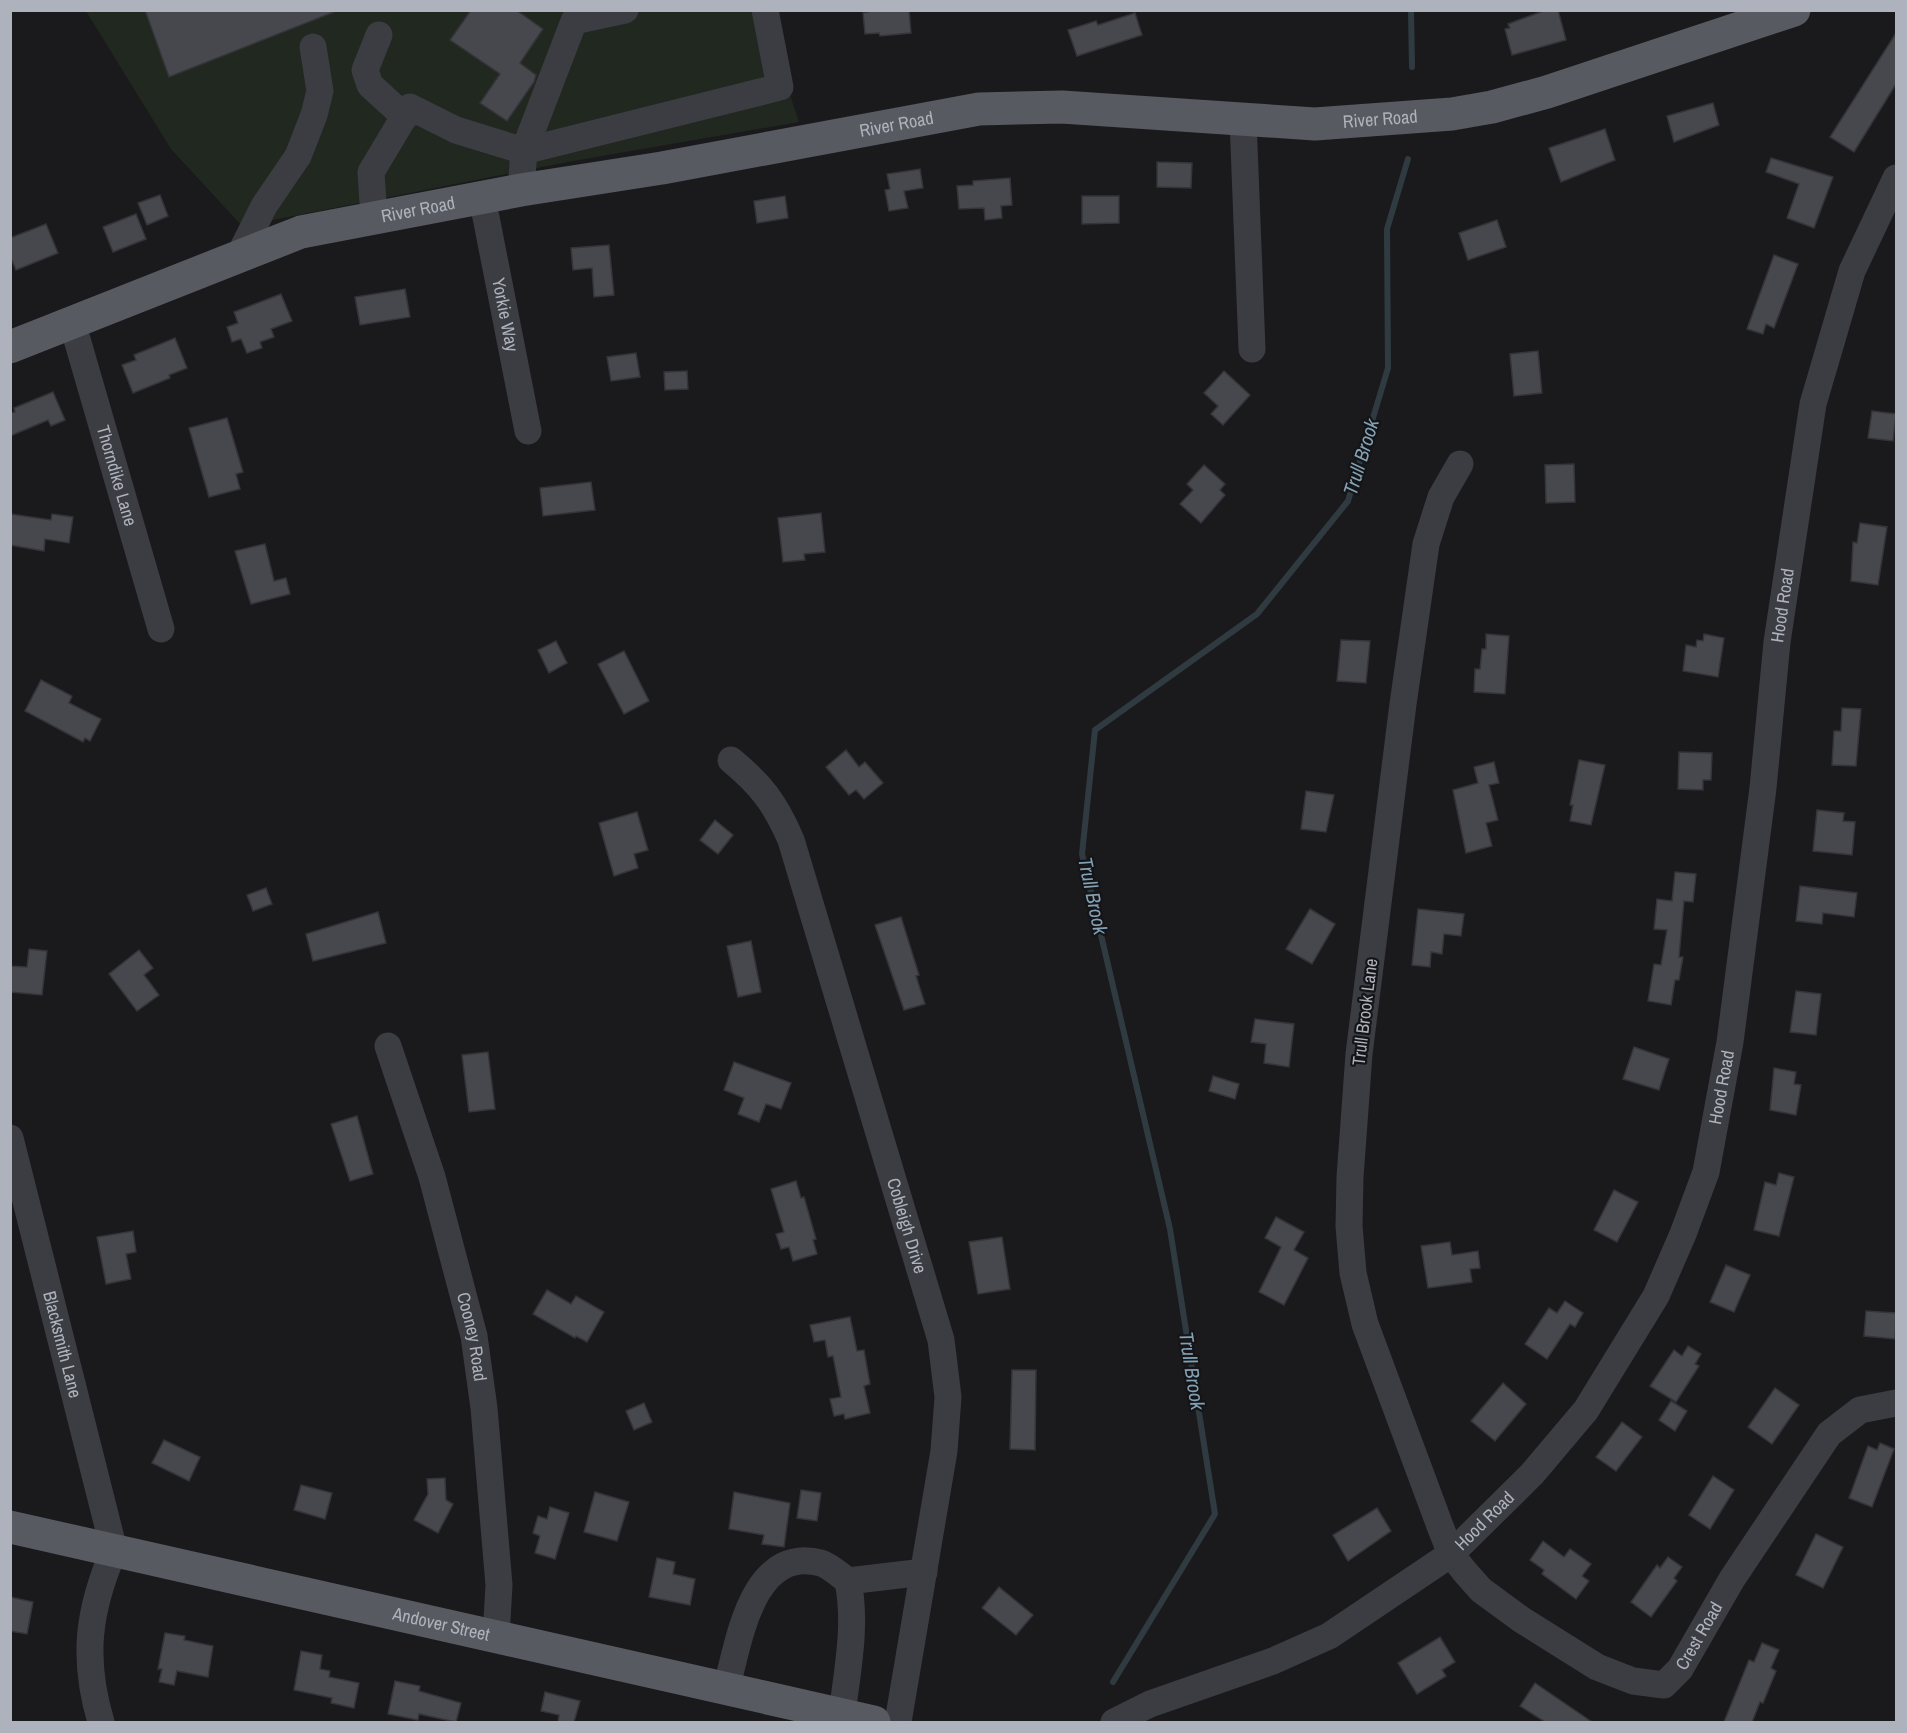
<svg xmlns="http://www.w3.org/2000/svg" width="1907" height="1733" viewBox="0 0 1907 1733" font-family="'Archivo Narrow',sans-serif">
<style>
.green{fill:#202820}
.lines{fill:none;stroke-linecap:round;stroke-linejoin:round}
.stream{stroke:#303b41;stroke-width:6}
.building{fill:#47484d;stroke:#343439;stroke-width:1.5}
.minor{stroke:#3b3d42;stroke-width:27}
.major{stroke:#575a61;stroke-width:33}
.labels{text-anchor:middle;stroke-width:4.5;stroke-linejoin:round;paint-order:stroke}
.street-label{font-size:18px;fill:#adb2bc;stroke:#151518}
.water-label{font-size:20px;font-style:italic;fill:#84a2b6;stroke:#151518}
</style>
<rect width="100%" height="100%" fill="#1a1a1d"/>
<!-- green -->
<path class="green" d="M 86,11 L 762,11 L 799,122 L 573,161 L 242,226 L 171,149 Z"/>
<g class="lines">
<!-- stream -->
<g class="stream">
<path d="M 1411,10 L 1412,67"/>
<path d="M 1113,1682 L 1215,1514 L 1170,1229 L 1082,854 L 1095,730 L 1257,614 L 1348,501 L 1388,368 L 1387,229 L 1408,159"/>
</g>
</g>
<!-- building -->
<g class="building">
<path d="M 145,10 L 334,10 L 334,12 L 169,77 Z"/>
<path d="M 471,10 L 516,10 L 543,29 L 520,63 L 536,75 L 534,82 L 507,121 L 480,103 L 500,74 L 450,40 Z"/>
<path d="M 876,10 L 909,10 L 911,33 L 880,36 L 879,33 L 865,34 L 863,13 Z"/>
<path d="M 1546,10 L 1558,10 L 1566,40 L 1512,55 L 1505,29 L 1510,28 L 1508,24 Z"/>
<path d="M 1135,13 L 1142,35 L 1077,56 L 1068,30 L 1096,21 L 1098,25 Z"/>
<path d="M 1896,33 L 1896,84 L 1854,152 L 1830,137 Z"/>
<path d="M 1713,103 L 1719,125 L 1674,142 L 1667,116 Z"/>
<path d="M 1605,129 L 1615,160 L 1561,182 L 1549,148 Z"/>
<path d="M 1771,158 L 1833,177 L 1814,228 L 1787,218 L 1799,184 L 1766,172 Z"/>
<path d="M 1157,162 L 1192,163 L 1191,188 L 1157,187 Z"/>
<path d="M 920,169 L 923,188 L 904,191 L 908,208 L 889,211 L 885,190 L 890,189 L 887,174 Z"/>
<path d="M 1010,178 L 1012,205 L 1001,206 L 1002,218 L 985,220 L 984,208 L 959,209 L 957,186 L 973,185 L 973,181 Z"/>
<path d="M 160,195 L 168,216 L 147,225 L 138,203 Z"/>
<path d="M 785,196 L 788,218 L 757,223 L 754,201 Z"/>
<path d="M 1082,196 L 1119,196 L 1119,223 L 1082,224 Z"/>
<path d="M 136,214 L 146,239 L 113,252 L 103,227 Z"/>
<path d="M 1497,220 L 1506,247 L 1468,260 L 1459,233 Z"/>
<path d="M 46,224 L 58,253 L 16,270 L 10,256 L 10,238 Z"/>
<path d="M 609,245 L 614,295 L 594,297 L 592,268 L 573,270 L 571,248 Z"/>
<path d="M 1774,255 L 1798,264 L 1774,328 L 1766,324 L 1763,334 L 1747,329 Z"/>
<path d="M 405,289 L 410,317 L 360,325 L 355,297 Z"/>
<path d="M 281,294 L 292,321 L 271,329 L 274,337 L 260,342 L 262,348 L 247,353 L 241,339 L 232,342 L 227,327 L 238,323 L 234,312 Z"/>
<path d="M 175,338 L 187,368 L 169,375 L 170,378 L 133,393 L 122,365 L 136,360 L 134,355 Z"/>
<path d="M 1538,351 L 1542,393 L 1514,396 L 1510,354 Z"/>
<path d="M 636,353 L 640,377 L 611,381 L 607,357 Z"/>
<path d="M 687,371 L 688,389 L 665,390 L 664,372 Z"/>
<path d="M 1224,371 L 1250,395 L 1223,425 L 1211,414 L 1218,406 L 1204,393 Z"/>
<path d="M 53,392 L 65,420 L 51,426 L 48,420 L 10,436 L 10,413 L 15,412 L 14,408 Z"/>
<path d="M 1872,411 L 1896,414 L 1893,441 L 1868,438 Z"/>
<path d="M 227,418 L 243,472 L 236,474 L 240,489 L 209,497 L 189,428 Z"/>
<path d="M 1574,464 L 1575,502 L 1546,503 L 1545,465 Z"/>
<path d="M 1204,465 L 1225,484 L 1220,490 L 1225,495 L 1201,523 L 1180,504 L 1193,490 L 1187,484 Z"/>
<path d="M 591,482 L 595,510 L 543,516 L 540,488 Z"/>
<path d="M 821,513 L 825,552 L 804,554 L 805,560 L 783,562 L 778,518 Z"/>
<path d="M 10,514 L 51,520 L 52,514 L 73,517 L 69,543 L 45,539 L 44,551 L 10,545 Z"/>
<path d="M 1860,523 L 1887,527 L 1878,585 L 1851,581 L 1853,542 L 1857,543 Z"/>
<path d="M 265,544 L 274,581 L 286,578 L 290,594 L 251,604 L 235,551 Z"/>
<path d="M 1486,634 L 1509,636 L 1505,694 L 1474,692 L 1475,669 L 1480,669 L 1482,649 L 1486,649 Z"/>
<path d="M 1704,634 L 1724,638 L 1718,677 L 1683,671 L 1686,645 L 1696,647 L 1697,640 L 1703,641 Z"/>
<path d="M 1341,640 L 1370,641 L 1366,683 L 1337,681 Z"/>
<path d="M 556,641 L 567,663 L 549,673 L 538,650 Z"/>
<path d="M 624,651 L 649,701 L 624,714 L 598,664 Z"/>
<path d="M 41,680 L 72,696 L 69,703 L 101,719 L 90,741 L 85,738 L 83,742 L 25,711 Z"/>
<path d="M 1842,708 L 1861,709 L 1856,766 L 1832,765 L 1834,731 L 1841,731 Z"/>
<path d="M 846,750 L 859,767 L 865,762 L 883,783 L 864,799 L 856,790 L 849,795 L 826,767 Z"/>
<path d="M 1679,752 L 1712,753 L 1711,780 L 1703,780 L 1703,790 L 1678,789 Z"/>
<path d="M 1579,760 L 1605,765 L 1591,825 L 1570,821 L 1573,805 L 1570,805 Z"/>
<path d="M 1494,762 L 1499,783 L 1489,785 L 1498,820 L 1486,823 L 1492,846 L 1466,853 L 1453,790 L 1478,783 L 1474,767 Z"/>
<path d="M 1306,791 L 1334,795 L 1326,832 L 1301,829 Z"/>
<path d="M 1817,810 L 1844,813 L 1843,821 L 1855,822 L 1852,855 L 1813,851 Z"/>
<path d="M 637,812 L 648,850 L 634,854 L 638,868 L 614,876 L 599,823 Z"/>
<path d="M 715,820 L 733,835 L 718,854 L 700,840 Z"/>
<path d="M 1675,872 L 1696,874 L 1693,902 L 1684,901 L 1679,957 L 1683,957 L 1679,980 L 1675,980 L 1671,1005 L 1648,1001 L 1654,964 L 1661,965 L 1667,930 L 1654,929 L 1657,899 L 1672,901 Z"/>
<path d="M 1800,886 L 1857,893 L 1854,917 L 1823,913 L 1822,924 L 1796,921 Z"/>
<path d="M 266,888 L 272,904 L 253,911 L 247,895 Z"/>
<path d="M 1310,909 L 1335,924 L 1312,964 L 1286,949 Z"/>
<path d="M 1418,909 L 1464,914 L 1461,936 L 1444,934 L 1442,954 L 1431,952 L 1430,967 L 1412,965 Z"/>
<path d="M 378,912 L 386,943 L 313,961 L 306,934 Z"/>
<path d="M 901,917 L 919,975 L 916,976 L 925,1004 L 904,1010 L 875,925 Z"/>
<path d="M 751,941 L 761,992 L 738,997 L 727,946 Z"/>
<path d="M 29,949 L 47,951 L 42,995 L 10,992 L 10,966 L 27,967 Z"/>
<path d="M 139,950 L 153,968 L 144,975 L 159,995 L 137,1011 L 109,974 Z"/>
<path d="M 1796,991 L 1821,994 L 1816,1035 L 1790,1032 Z"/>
<path d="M 1255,1019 L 1294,1024 L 1289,1067 L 1264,1063 L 1266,1044 L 1251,1042 Z"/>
<path d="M 1634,1047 L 1669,1059 L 1659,1090 L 1623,1079 Z"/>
<path d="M 488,1052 L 495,1109 L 469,1112 L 462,1055 Z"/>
<path d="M 734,1062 L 791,1083 L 781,1109 L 766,1104 L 759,1122 L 738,1114 L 744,1098 L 724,1090 Z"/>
<path d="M 1774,1068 L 1796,1072 L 1794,1084 L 1801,1085 L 1796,1115 L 1770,1110 Z"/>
<path d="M 1213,1076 L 1239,1084 L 1235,1099 L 1209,1091 Z"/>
<path d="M 357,1116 L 373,1174 L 350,1181 L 331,1124 Z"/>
<path d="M 1779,1173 L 1794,1177 L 1779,1236 L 1754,1230 L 1765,1182 L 1776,1185 Z"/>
<path d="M 796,1181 L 801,1198 L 804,1197 L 816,1239 L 813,1240 L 817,1254 L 793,1261 L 789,1247 L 781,1249 L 776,1234 L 784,1232 L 771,1189 Z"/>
<path d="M 1614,1190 L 1638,1202 L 1617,1242 L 1594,1230 Z"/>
<path d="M 1276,1217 L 1304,1232 L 1294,1250 L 1308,1258 L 1284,1305 L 1259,1292 L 1281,1247 L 1265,1238 Z"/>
<path d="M 133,1231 L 136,1252 L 126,1254 L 131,1279 L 106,1284 L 97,1237 Z"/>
<path d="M 1002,1237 L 1010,1289 L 978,1294 L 969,1242 Z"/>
<path d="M 1450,1242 L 1452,1255 L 1478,1251 L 1480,1268 L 1470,1269 L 1472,1282 L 1428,1288 L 1421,1246 Z"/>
<path d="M 1726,1265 L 1750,1275 L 1734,1312 L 1710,1302 Z"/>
<path d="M 547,1290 L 571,1304 L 576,1296 L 604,1312 L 587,1342 L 576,1336 L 575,1338 L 533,1314 Z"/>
<path d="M 1565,1301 L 1583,1313 L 1575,1327 L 1570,1324 L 1547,1359 L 1525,1344 L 1549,1308 L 1557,1313 Z"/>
<path d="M 1866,1311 L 1896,1313 L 1895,1339 L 1864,1336 Z"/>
<path d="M 850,1317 L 857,1351 L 864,1350 L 870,1384 L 864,1386 L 870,1413 L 845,1419 L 844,1414 L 834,1416 L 830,1399 L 841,1397 L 833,1356 L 828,1357 L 825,1340 L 814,1342 L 810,1325 Z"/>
<path d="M 1688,1346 L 1701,1354 L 1695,1364 L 1699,1366 L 1676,1402 L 1650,1386 L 1674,1350 L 1682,1356 Z"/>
<path d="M 1012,1370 L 1036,1370 L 1035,1450 L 1010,1449 Z"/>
<path d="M 1503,1383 L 1526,1404 L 1495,1441 L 1471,1421 Z"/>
<path d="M 1775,1388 L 1799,1405 L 1772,1444 L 1748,1427 Z"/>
<path d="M 1671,1401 L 1687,1411 L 1675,1431 L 1659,1420 Z"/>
<path d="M 644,1403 L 652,1422 L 634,1430 L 626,1411 Z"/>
<path d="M 1622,1422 L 1642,1437 L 1616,1471 L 1596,1457 Z"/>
<path d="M 164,1440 L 200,1457 L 189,1481 L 152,1463 Z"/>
<path d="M 1880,1443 L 1894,1449 L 1872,1507 L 1849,1498 L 1868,1446 L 1877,1450 Z"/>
<path d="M 1713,1476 L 1734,1490 L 1710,1529 L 1689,1515 Z"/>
<path d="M 445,1478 L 446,1500 L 453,1504 L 438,1533 L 414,1520 L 428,1494 L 427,1479 Z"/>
<path d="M 301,1485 L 332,1493 L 325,1519 L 294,1510 Z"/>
<path d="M 801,1490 L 821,1493 L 817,1521 L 797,1518 Z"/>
<path d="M 595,1492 L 629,1502 L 617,1541 L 584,1532 Z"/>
<path d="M 734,1492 L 790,1503 L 784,1547 L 762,1544 L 764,1535 L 729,1529 Z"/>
<path d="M 550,1507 L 569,1513 L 555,1559 L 535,1553 L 540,1536 L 533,1533 L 538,1516 L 547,1519 Z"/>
<path d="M 1377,1508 L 1391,1531 L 1348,1561 L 1333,1535 Z"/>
<path d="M 1816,1534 L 1843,1547 L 1823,1588 L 1796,1575 Z"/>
<path d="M 1543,1541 L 1564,1557 L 1570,1549 L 1591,1564 L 1582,1576 L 1589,1581 L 1576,1599 L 1542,1574 L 1544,1570 L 1530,1560 Z"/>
<path d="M 1668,1557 L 1682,1567 L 1674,1578 L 1677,1581 L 1651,1617 L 1631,1602 L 1657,1565 L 1660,1568 Z"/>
<path d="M 657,1558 L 675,1562 L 673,1574 L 695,1579 L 690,1605 L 649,1597 Z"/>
<path d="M 999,1587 L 1033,1615 L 1016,1635 L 982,1608 Z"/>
<path d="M 10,1597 L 33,1602 L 27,1634 L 10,1631 Z"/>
<path d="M 165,1633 L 185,1636 L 184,1640 L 213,1646 L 208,1677 L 177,1671 L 174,1685 L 159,1682 L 162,1669 L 158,1669 Z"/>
<path d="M 1440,1637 L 1455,1662 L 1442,1670 L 1446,1676 L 1417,1694 L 1398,1663 Z"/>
<path d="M 1762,1643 L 1779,1650 L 1771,1668 L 1776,1671 L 1763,1703 L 1760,1702 L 1752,1722 L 1724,1722 L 1749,1660 L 1754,1662 Z"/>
<path d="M 301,1651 L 322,1655 L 320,1669 L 330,1671 L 329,1677 L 359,1683 L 354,1708 L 331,1703 L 332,1698 L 294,1690 Z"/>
<path d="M 395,1681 L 420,1686 L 419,1691 L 461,1703 L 456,1722 L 419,1714 L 418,1720 L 388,1714 Z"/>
<path d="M 1535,1683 L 1592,1722 L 1545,1722 L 1520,1706 Z"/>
<path d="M 545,1692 L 580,1701 L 574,1722 L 558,1722 L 559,1715 L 541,1711 Z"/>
</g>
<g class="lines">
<!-- minor -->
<g class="minor">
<path d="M 379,35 L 365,70 L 370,85 L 405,117"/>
<path d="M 1243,120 L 1252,349"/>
<path d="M 521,190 L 524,151 L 574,21 L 625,10"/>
<path id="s1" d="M 482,197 L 528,431"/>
<path d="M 374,218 L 371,172 L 410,107 L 456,130 L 524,151 L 780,87 L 765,10"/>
<path d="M 239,256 L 264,206 L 298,156 L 314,115 L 320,91 L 313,47"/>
<path id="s2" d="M 72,322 L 161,629"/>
<path id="s3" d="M 1460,464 L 1441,497 L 1426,544 L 1403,704 L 1359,1054 L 1350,1177 L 1349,1226 L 1353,1273 L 1365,1324 L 1440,1526 L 1451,1554 L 1465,1572 L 1481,1590 L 1522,1620 L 1597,1667 L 1633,1681 L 1664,1685 L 1680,1669 L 1732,1579 L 1829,1434 L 1860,1410 L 1896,1403"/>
<path id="s4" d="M 731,760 C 762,786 775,803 791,840 L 941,1340 L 948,1397 L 944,1451 L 898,1722"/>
<path id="s5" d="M 388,1046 L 432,1177 L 474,1336 L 484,1408 L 499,1585 L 496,1637"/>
<path id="s6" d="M 10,1138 L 114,1550 C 88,1611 82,1658 101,1722"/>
<path d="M 848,1581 L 924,1572"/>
<path d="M 726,1689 C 739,1643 751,1545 821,1563 C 830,1566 840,1575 848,1581 C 857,1626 847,1671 842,1715"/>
<path id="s7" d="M 1114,1722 L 1150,1704 L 1273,1661 L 1329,1636 L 1451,1554 L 1532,1474 L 1586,1410 L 1656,1296 L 1683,1234 L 1706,1172 L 1730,1042 L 1763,788 L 1777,642 L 1813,404 L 1852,271 L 1896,178"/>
</g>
<!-- major -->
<g class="major">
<path id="s8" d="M 10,347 L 301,232 L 521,190 L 662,168 L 979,109 L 1062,107 L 1315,124 L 1452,114 L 1492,107 L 1547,92 L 1794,10"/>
<path id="s9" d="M 10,1527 L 874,1722"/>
</g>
</g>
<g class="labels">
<!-- street labels -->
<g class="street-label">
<text dy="6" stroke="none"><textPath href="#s8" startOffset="1404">River Road</textPath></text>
<text dy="6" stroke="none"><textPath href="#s8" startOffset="918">River Road</textPath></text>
<text dy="6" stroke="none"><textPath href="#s8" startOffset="432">River Road</textPath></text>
<text dy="6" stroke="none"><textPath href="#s1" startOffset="120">Yorkie Way</textPath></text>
<text dy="6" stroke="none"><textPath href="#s2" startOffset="160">Thorndike Lane</textPath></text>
<text dy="6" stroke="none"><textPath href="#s7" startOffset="1416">Hood Road</textPath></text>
<text transform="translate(1365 1012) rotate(-83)" y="6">Trull Brook Lane</text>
<text dy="6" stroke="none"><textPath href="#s7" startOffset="930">Hood Road</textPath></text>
<text dy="6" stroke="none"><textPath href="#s4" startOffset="504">Cobleigh Drive</textPath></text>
<text dy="6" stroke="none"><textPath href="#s5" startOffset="303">Cooney Road</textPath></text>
<text dy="6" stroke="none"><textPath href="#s6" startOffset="213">Blacksmith Lane</textPath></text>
<text dy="6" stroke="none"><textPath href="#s7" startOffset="426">Hood Road</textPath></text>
<text dy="6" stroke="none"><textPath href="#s9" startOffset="442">Andover Street</textPath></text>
<text dy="6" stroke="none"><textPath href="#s3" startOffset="1436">Crest Road</textPath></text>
</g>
<!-- water labels -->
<g class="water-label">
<text transform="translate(1361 457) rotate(-73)" y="7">Trull Brook</text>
<text transform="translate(1093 896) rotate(78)" y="7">Trull Brook</text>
<text transform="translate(1192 1371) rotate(81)" y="7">Trull Brook</text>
</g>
</g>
<!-- border -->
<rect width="1907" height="1733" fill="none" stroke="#adb2bc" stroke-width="24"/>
</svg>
